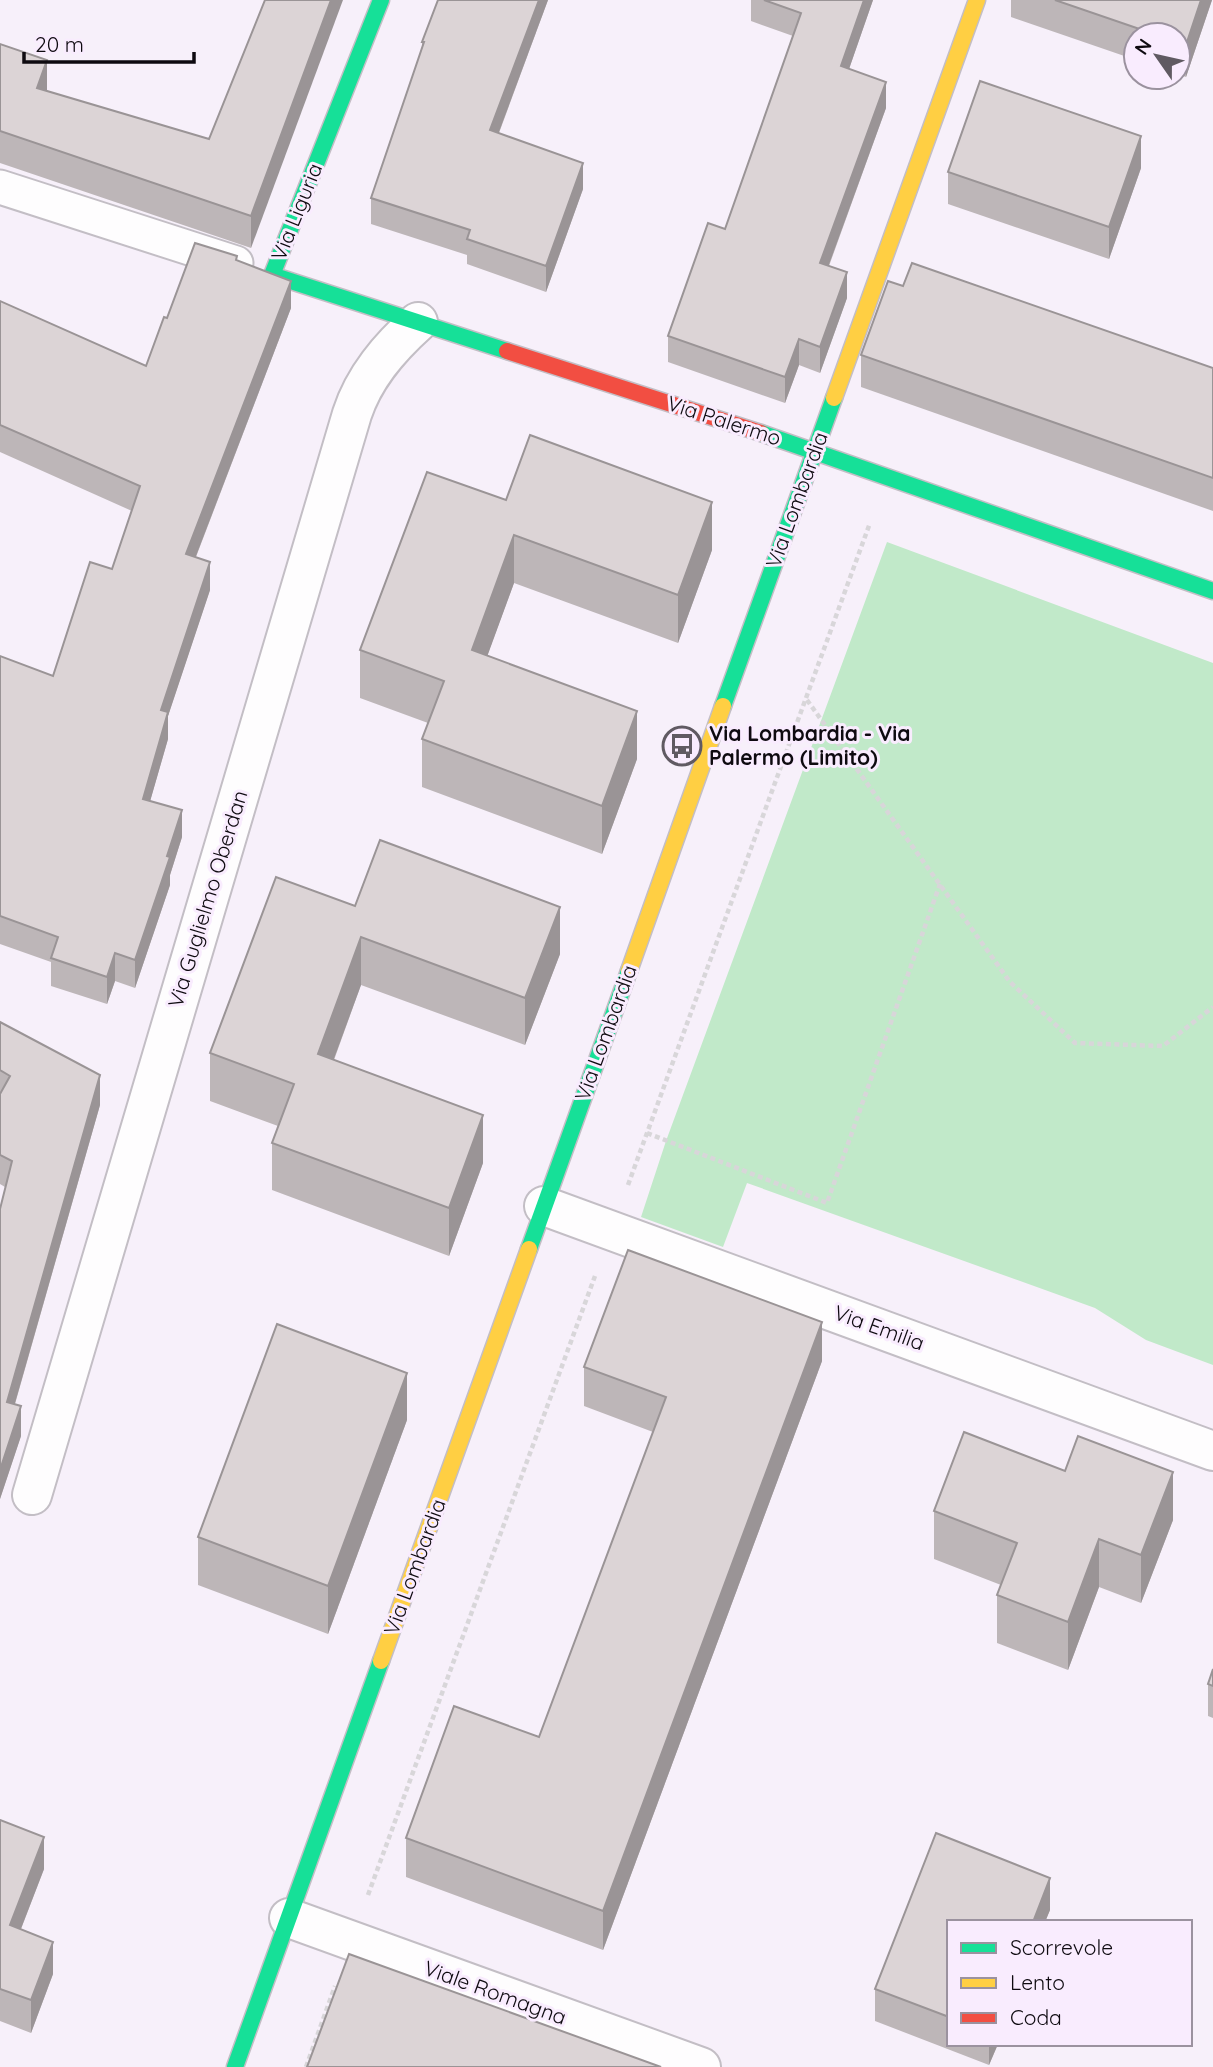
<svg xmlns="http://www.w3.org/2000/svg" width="1213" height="2067" viewBox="0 0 1213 2067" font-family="Quicksand,sans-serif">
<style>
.green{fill:#c1e9c9}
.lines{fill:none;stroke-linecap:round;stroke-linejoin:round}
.lane-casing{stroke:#c3bec5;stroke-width:37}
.street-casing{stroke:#c3bec5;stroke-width:42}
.fast-casing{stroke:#c3bec5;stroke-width:19}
.slow-casing{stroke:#c3bec5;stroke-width:19}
.jam-casing{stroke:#c3bec5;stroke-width:19}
.path{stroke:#d8d6d9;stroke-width:4.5;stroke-dasharray:5 3.5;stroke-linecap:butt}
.lane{stroke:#fefdfe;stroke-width:33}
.street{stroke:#fefdfe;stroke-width:38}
.fast{stroke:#16e098;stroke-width:16}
.slow{stroke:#ffcf43;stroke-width:16}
.jam{stroke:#f24e42;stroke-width:16}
.wall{fill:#bdb6b8}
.shaded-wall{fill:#9a9496}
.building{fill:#dcd4d6;stroke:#9a9496;stroke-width:2}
.labels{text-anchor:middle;stroke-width:6;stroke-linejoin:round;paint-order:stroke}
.street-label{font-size:21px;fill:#0e0a10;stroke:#f9ecfe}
.poi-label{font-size:21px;font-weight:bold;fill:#0e0a10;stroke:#f9ecfe;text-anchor:start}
</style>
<rect width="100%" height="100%" fill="#f7f0fa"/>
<!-- green -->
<path class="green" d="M 887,542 L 1213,663 L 1213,1365 L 1146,1340 L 1095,1308 L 747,1183 L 723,1247 L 641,1217 L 666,1141 Z"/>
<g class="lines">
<defs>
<path id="lane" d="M 0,187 L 236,263"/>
<g id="street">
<path d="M 544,1206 L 1213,1451"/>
<path d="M 32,1495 L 352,414 C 364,377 389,348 418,322"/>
<path d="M 289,1918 L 701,2067"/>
</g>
<g id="fast">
<path d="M 381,0 L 272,275 L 507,351"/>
<path d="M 761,433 L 1213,591"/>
<path d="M 723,706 L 834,398"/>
<path d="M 529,1249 L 629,971"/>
<path d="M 235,2067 L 381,1661"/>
</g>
<g id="slow">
<path d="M 834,398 L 977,0"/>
<path d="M 629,971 L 723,706"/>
<path d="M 381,1661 L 529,1249"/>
</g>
<path id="jam" d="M 507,351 L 761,433"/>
</defs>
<!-- lane casing -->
<use href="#lane" class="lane-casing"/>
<!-- street casing -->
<use href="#street" class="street-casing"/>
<!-- fast casing -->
<use href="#fast" class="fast-casing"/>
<!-- slow casing -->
<use href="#slow" class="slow-casing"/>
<!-- jam casing -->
<use href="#jam" class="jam-casing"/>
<!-- path -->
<g class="path">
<path d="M 807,700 L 1010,982 L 1075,1043 L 1163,1046 L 1213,1007"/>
<path d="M 647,1133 L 827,1203 L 940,884"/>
<path d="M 628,1185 L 870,523"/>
<path d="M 368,1895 L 595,1276"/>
<path d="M 306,2067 L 335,1986"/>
</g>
<!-- lane -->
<use href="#lane" class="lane"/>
<!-- street -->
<use href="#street" class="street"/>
<!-- fast -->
<use href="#fast" class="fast"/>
<!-- slow -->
<use href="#slow" class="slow"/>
<!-- jam -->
<use href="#jam" class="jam"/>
</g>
<!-- wall -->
<g class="wall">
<path d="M 265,0 L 251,248 L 0,163 L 0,44 L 47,91 L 209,139 Z"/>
<path d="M 438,0 L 548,0 L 499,133 L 583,189 L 546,292 L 467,264 L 467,255 L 371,224 L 371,198 L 422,48 L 422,42 Z"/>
<path d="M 751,0 L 873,0 L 849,69 L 886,108 L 829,266 L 847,298 L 820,373 L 799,365 L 785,403 L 668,362 L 668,336 L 725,229 L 793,36 L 751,21 Z"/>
<path d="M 1011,0 L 1212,0 L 1186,77 L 1178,74 L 1178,35 L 1136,35 L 1136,60 L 1011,17 Z"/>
<path d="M 1141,168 L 1109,259 L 948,204 L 948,172 Z"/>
<path d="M 237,261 L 291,308 L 196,557 L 210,590 L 168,716 L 168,739 L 150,801 L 182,837 L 170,875 L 170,885 L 135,988 L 115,981 L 107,1004 L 51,986 L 51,962 L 0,944 L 0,656 L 53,676 L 112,569 L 132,511 L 0,452 L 0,301 L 146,366 L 167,318 Z"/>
<path d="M 903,286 L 1213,368 L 1213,511 L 861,387 L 861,355 Z"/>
<path d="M 506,500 L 712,550 L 678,643 L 514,583 L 487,656 L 637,759 L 602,854 L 422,787 L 422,739 L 428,723 L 360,698 L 360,650 Z"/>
<path d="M 355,906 L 560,954 L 525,1045 L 361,985 L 334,1060 L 483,1163 L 449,1256 L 272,1190 L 272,1143 L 278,1126 L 210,1101 L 210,1053 Z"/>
<path d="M 0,1022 L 100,1105 L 15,1404 L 21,1436 L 0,1499 L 5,1187 L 0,1184 Z"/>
<path d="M 822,1361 L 603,1950 L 406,1877 L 406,1838 L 539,1737 L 653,1432 L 584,1406 L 584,1367 Z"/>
<path d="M 407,1420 L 328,1634 L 198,1585 L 198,1537 Z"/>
<path d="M 934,1511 L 1173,1520 L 1141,1603 L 1099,1587 L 1068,1670 L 997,1643 L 997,1595 L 1001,1585 L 934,1559 Z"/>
<path d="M 1213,1669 L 1213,1718 L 1208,1716 L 1208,1684 Z"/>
<path d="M 0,1820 L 44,1869 L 21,1929 L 53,1974 L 31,2033 L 0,2021 Z"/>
<path d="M 936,1833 L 1050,1878 L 1050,1910 L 1045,1922 L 949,1922 L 949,2044 L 998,2044 L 989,2065 L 875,2021 L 875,1989 Z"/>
</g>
<!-- shaded-wall -->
<g class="shaded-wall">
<path d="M 331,0 L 343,0 L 251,248 L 251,216 Z"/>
<path d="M 539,0 L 548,0 L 490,156 L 490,130 Z"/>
<path d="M 864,0 L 873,0 L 841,92 L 841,66 Z"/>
<path d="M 1201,0 L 1212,0 L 1186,77 L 1186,45 Z"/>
<path d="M 47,60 L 47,92 L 37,88 Z"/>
<path d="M 886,82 L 886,108 L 820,289 L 820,263 Z"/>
<path d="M 1141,136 L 1141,168 L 1109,259 L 1109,227 Z"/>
<path d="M 583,163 L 583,189 L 546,292 L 546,266 Z"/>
<path d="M 847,272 L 847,298 L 820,373 L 820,347 Z"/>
<path d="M 291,281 L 291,308 L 186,582 L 186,554 Z"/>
<path d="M 799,339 L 799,365 L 785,403 L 785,377 Z"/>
<path d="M 712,502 L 712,550 L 678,643 L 678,595 Z"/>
<path d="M 514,535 L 514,583 L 472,698 L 472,650 Z"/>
<path d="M 210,562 L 210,590 L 168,716 L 168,739 L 143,826 L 143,799 L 161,710 Z"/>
<path d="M 637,711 L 637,759 L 602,854 L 602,806 Z"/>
<path d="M 182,810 L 182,837 L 170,875 L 170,885 L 135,988 L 135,960 Z"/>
<path d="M 560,907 L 560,954 L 525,1045 L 525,998 Z"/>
<path d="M 361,937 L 361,985 L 318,1102 L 318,1054 Z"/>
<path d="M 115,953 L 115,981 L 107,1004 L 107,977 Z"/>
<path d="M 100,1075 L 100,1105 L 7,1431 L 7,1402 Z"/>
<path d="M 483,1115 L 483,1163 L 449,1256 L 449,1208 Z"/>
<path d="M 822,1322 L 822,1361 L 603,1950 L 603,1911 Z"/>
<path d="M 407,1373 L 407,1420 L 328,1634 L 328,1586 Z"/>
<path d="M 21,1406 L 21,1436 L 0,1499 L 0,1470 Z"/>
<path d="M 1173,1472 L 1173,1520 L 1141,1603 L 1141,1555 Z"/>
<path d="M 1099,1539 L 1099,1587 L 1068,1670 L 1068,1622 Z"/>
<path d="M 44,1837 L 44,1869 L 10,1957 L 10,1925 Z"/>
<path d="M 1050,1878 L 1050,1910 L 1045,1922 L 1033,1922 Z"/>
<path d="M 53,1942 L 53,1974 L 31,2033 L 31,2000 Z"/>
<path d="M 989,2044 L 998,2044 L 989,2065 Z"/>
</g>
<!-- building -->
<g class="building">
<path d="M 265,0 L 331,0 L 251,216 L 0,131 L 0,44 L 47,60 L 37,88 L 209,139 Z"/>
<path d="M 438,0 L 539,0 L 490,130 L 583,163 L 546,266 L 467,239 L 470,230 L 371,198 L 424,42 L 422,42 Z"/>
<path d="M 764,0 L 864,0 L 841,66 L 886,82 L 820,263 L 847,272 L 820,347 L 799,339 L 785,377 L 668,336 L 708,223 L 725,229 L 801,13 Z"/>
<path d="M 1055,0 L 1201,0 L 1186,45 L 1178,42 L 1178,35 L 1157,35 Z"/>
<path d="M 980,81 L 1141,136 L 1109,227 L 948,172 Z"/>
<path d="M 195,243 L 237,256 L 236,260 L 291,281 L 186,554 L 210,562 L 161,710 L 168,712 L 143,799 L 182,810 L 167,856 L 170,857 L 135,960 L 115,953 L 107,977 L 51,958 L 58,937 L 0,916 L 0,656 L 53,676 L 90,562 L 112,569 L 140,486 L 0,425 L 0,301 L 146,366 L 164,317 L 167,318 Z"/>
<path d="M 912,263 L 1213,368 L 1213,478 L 861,355 L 888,281 L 903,286 Z"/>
<path d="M 530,435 L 712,502 L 678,595 L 514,535 L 472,650 L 637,711 L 602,806 L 422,739 L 444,681 L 360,650 L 427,472 L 506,500 Z"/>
<path d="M 380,840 L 560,907 L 525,998 L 361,937 L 318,1054 L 483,1115 L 449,1208 L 272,1143 L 294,1084 L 210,1053 L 276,877 L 355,906 Z"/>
<path d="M 0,1022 L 100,1075 L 7,1402 L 21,1406 L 0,1470 L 0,1209 L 12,1161 L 0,1155 L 0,1094 L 10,1076 L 0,1070 Z"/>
<path d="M 628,1250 L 822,1322 L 603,1911 L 406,1838 L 454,1706 L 539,1737 L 666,1397 L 584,1367 Z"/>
<path d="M 277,1324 L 407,1373 L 328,1586 L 198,1537 Z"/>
<path d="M 964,1432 L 1065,1471 L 1078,1436 L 1173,1472 L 1141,1555 L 1099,1539 L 1068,1622 L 997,1595 L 1017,1543 L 934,1511 Z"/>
<path d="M 1213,1669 L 1213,1686 L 1208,1684 Z"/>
<path d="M 0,1820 L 44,1837 L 10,1925 L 53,1942 L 31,2000 L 0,1989 Z"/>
<path d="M 936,1833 L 1050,1878 L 1033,1922 L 949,1922 L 949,2017 L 875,1989 Z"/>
<path d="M 349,1954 L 661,2067 L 307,2067 Z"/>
</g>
<!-- icons -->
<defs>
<symbol id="bus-ring" viewBox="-11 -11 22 22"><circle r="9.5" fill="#f9ecfe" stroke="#605a62" stroke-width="1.5"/><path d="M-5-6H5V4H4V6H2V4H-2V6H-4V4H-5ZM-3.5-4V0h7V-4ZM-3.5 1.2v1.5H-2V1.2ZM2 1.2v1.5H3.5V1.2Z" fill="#605a62"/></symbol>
</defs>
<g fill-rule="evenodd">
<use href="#bus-ring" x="660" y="724" width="44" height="44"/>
</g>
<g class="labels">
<!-- street labels -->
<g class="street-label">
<text transform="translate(297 212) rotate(-68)" y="7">Via Liguria</text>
<text transform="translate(724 421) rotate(18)" y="7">Via Palermo</text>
<text transform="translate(797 500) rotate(-70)" y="7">Via Lombardia</text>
<text transform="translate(208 899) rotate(-73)" y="7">Via Guglielmo Oberdan</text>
<text transform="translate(606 1033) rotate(-70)" y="7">Via Lombardia</text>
<text transform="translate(879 1328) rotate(20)" y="7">Via Emilia</text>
<text transform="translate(415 1567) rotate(-70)" y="7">Via Lombardia</text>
<text transform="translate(495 1993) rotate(20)" y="7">Viale Romagna</text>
</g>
<!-- poi labels -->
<g class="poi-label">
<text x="709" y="741">Via Lombardia - Via<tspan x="709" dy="24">Palermo (Limito)</tspan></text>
</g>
</g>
<!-- legend -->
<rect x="947" y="1920" width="245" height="126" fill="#f9ecfe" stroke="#9b929f" stroke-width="2"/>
<rect x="961" y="1943" width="35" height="10" fill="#16e098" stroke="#9b929f" stroke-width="2"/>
<text x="1010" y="1955" font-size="21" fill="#0e0a10">Scorrevole</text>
<rect x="961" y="1978" width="35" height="10" fill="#ffcf43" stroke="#9b929f" stroke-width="2"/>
<text x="1010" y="1990" font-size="21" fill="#0e0a10">Lento</text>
<rect x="961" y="2013" width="35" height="10" fill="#f24e42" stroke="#9b929f" stroke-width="2"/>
<text x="1010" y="2025" font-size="21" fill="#0e0a10">Coda</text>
<!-- north arrow -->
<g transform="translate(1157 56) rotate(304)"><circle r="33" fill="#f9ecfe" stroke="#9b929f" stroke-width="2"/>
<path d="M0-5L12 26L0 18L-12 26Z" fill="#605a62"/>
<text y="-10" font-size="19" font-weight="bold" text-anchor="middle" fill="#0e0a10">N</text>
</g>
<!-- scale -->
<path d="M24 52v10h170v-10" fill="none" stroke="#0e0a10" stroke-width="3.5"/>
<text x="35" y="52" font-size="21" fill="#0e0a10" stroke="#f9ecfe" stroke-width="5" paint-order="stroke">20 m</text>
</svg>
